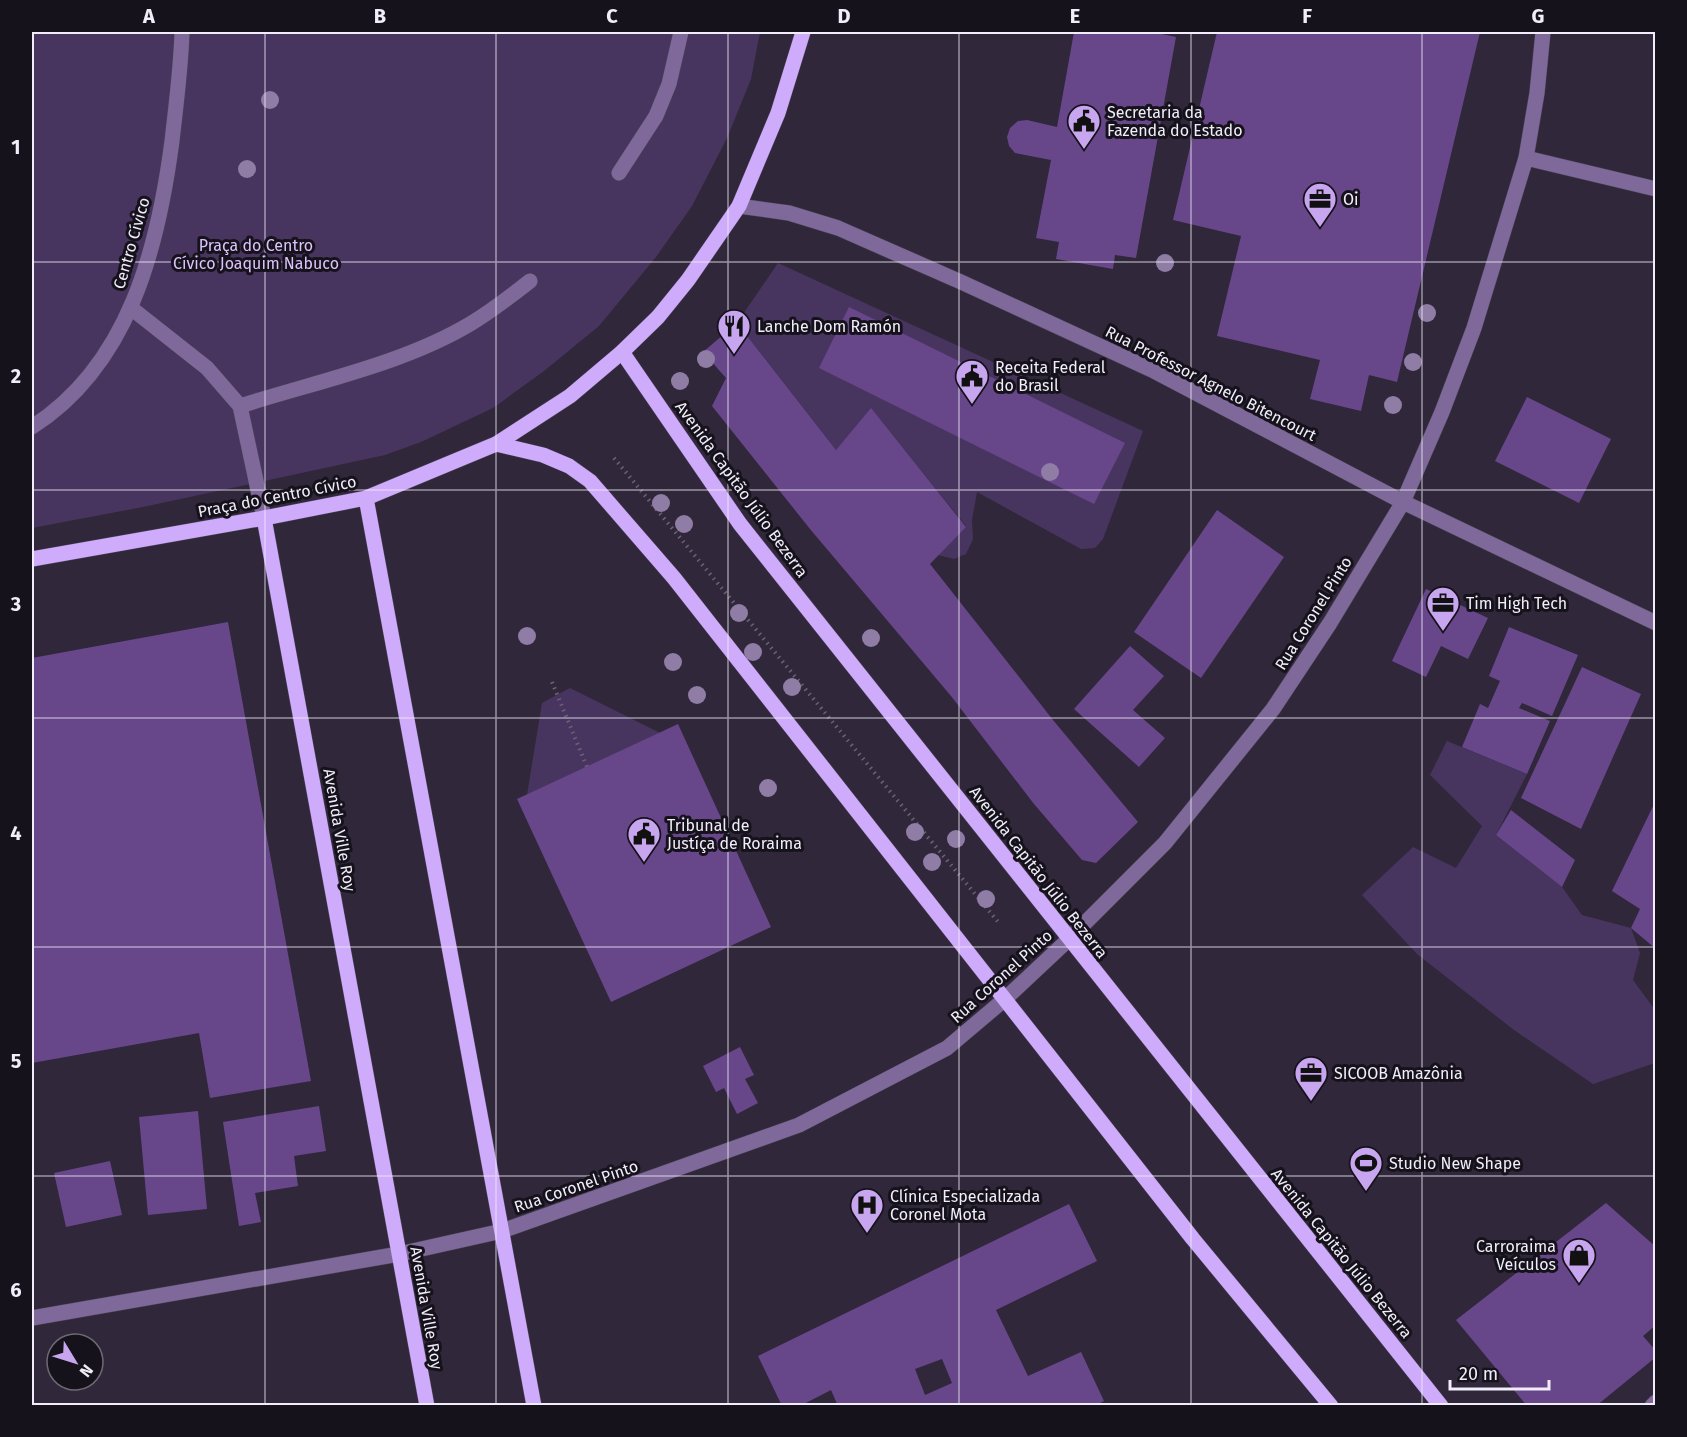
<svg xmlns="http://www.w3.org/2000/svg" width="1687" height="1437" viewBox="0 0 1687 1437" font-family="'Fira Sans',sans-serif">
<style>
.green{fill:#48355f}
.building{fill:#67478a;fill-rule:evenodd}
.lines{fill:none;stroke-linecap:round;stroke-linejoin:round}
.minor-casing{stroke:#4b4356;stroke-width:16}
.major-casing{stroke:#4b4356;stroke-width:16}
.path{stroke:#6b6375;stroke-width:4;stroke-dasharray:1.5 4.5;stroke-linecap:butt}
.minor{stroke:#7f699a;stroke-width:15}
.major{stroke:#cfabfb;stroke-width:15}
.tree{fill:#8f7da6}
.grid{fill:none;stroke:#f2edfa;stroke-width:1.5;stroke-opacity:0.55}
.labels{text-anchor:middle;stroke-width:6;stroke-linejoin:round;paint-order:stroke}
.poi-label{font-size:16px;fill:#f2edfa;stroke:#16121b;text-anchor:start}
.street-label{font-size:16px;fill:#f2edfa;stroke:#16121b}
.park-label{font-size:16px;fill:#ddc3fe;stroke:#16121b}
.neatline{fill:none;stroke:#f2edfa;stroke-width:2}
.grid-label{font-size:20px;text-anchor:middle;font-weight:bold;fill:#f2edfa}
</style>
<rect width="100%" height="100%" fill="#30273b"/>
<!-- green -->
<g class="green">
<path d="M 32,32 L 760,32 L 751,79 L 727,138 L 692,206 L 656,257 L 599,326 L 544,371 L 493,408 L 421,442 L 385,455 L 143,507 L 32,528 Z"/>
<path d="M 778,263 L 1143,431 L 1103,539 L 1095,548 L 1081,549 L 977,492 L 972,520 L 973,539 L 966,554 L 954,559 L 938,555 L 966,526 L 871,409 L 836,450 L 737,323 Z"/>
<path d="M 570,688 L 660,733 L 527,795 L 542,703 Z"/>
<path d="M 1447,741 L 1527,774 L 1496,835 L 1562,887 L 1582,915 L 1631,928 L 1640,953 L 1633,980 L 1655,1010 L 1655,1063 L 1593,1084 L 1514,1030 L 1417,954 L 1362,895 L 1413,847 L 1456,868 L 1482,826 L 1430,775 Z"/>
</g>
<!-- building -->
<g class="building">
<path d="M 1074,32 L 1162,32 L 1162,34 L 1176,37 L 1136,258 L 1115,255 L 1113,269 L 1056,259 L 1059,242 L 1036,238 L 1051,160 L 1015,153 L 1009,146 L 1007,137 L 1010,128 L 1018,121 L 1027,120 L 1057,127 Z"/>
<path d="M 1217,32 L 1480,32 L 1397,382 L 1369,375 L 1361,411 L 1310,399 L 1320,360 L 1217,336 L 1241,236 L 1173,220 Z"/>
<path d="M 849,307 L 1125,443 L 1094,504 L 819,368 Z"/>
<path d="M 737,323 L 836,450 L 871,408 L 966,527 L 930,564 L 1053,720 L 1138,822 L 1096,863 L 1082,860 L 1034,804 L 951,696 L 810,529 L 712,406 L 726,378 L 703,352 Z"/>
<path d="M 1527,397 L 1611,439 L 1579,503 L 1495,461 Z"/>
<path d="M 1217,510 L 1284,557 L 1201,678 L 1134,632 Z"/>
<path d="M 1426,589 L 1488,618 L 1468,659 L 1441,646 L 1426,677 L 1392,661 Z"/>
<path d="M 228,622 L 311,1081 L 210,1098 L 199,1033 L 32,1063 L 32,658 Z"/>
<path d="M 1509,627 L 1578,655 L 1552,716 L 1522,703 L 1519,708 L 1550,721 L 1527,774 L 1462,747 L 1480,704 L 1488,708 L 1500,681 L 1489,676 Z"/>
<path d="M 1130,646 L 1164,676 L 1133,710 L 1165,738 L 1139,767 L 1074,709 Z"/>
<path d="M 1582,667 L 1641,694 L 1581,829 L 1521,798 Z"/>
<path d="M 678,724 L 771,927 L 611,1002 L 517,799 Z"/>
<path d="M 1656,800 L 1656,949 L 1631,928 L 1640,909 L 1612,891 Z"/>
<path d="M 1511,810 L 1575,860 L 1562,887 L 1496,835 Z"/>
<path d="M 740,1047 L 754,1075 L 745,1079 L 758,1103 L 737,1114 L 724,1088 L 716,1092 L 703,1066 Z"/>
<path d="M 319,1106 L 326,1151 L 294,1156 L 298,1186 L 255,1193 L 261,1222 L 239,1226 L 223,1122 Z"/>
<path d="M 198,1111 L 207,1209 L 148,1215 L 139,1117 Z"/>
<path d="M 110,1161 L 122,1215 L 66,1227 L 54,1173 Z"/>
<path d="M 1606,1203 L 1656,1247 L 1656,1325 L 1643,1336 L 1656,1351 L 1656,1357 L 1596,1406 L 1527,1406 L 1456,1320 Z"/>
<path d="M 1069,1204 L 1097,1261 L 996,1310 L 1028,1376 L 1081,1352 L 1104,1401 L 1095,1406 L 838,1406 L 831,1390 L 800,1406 L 782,1406 L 758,1356 ZM 942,1359 L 952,1383 L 925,1395 L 915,1369 Z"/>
</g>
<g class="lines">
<defs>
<g id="minor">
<path d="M 1526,158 L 1656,189"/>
<path d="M 619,173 L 656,116 L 669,84 L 681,32"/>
<path d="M 739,206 L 789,213 L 838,228 L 961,282 L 1154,371 L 1403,502 L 1656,623"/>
<path d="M 131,308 L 207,368 L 240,406 L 264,518"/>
<path d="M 240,406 C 315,382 403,364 470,324 C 492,311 511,296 530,281"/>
<path d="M 32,427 C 129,365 158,248 172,141 C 176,105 181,68 182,32"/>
<path d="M 32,1318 L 399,1254 L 502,1231 L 799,1125 L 947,1048 L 1005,999 L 1069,939 L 1165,843 L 1273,709 L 1330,623 L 1403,502 L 1442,412 L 1474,328 L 1526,158 L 1537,93 L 1543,32"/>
<path d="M 1652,1406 L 1656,1402"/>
</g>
<g id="major">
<path d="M 622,352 L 740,524 L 1441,1406"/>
<path d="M 496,444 L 543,455 L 569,466 L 590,481 L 674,578 L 1193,1239 L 1331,1406"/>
<path d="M 366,498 L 534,1406"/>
<path d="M 264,518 L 427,1406"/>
<path d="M 32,559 L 264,518 L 366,498 L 496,444 L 570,396 L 622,352 L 658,317 L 688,280 L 739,206 L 778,113 L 803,32"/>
</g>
</defs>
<!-- minor casing -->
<use href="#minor" class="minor-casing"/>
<!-- major casing -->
<use href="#major" class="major-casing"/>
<!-- path -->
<g class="path">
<path d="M 614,458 L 999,923"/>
<path d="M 552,682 L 587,767"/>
</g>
<!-- minor -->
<use href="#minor" class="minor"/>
<!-- major -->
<use href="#major" class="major"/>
</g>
<!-- trees -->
<g class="tree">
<circle cx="270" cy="100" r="9"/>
<circle cx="247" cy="169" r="9"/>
<circle cx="1165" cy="263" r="9"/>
<circle cx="1427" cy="313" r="9"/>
<circle cx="706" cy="359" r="9"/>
<circle cx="1413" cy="362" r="9"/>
<circle cx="680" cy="381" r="9"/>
<circle cx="1393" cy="405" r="9"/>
<circle cx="1050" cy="472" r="9"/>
<circle cx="661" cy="503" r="9"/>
<circle cx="684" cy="524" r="9"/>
<circle cx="739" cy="613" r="9"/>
<circle cx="527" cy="636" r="9"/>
<circle cx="871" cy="638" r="9"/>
<circle cx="753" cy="652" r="9"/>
<circle cx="673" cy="662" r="9"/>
<circle cx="792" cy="687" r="9"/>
<circle cx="697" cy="695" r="9"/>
<circle cx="768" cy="788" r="9"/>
<circle cx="915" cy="832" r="9"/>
<circle cx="956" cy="839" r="9"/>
<circle cx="932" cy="862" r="9"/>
<circle cx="986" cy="899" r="9"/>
</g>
<!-- grid -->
<path class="grid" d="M 265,32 L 265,1406M 496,32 L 496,1406M 728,32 L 728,1406M 959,32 L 959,1406M 1191,32 L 1191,1406M 1422,32 L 1422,1406M 32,262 L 1656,262M 32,490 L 1656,490M 32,718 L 1656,718M 32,947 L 1656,947M 32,1176 L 1656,1176"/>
<!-- icons -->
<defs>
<symbol id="civic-pin" viewBox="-11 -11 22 30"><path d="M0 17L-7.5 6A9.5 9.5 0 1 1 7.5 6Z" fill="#c7a6ef" stroke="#16121b"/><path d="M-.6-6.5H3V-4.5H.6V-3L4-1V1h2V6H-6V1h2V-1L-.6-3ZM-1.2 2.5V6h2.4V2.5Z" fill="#111"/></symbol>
<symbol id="office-pin" viewBox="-11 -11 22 30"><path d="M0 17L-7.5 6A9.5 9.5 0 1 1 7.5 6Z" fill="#c7a6ef" stroke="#16121b"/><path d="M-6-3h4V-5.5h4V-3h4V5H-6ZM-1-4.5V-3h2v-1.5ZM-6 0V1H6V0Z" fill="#111"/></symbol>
<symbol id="restaurant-pin" viewBox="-11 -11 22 30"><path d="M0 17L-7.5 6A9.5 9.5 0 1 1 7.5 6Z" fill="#c7a6ef" stroke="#16121b"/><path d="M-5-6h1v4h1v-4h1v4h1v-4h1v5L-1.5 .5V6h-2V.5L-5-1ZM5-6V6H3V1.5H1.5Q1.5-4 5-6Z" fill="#111"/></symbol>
<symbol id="stadium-pin" viewBox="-11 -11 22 30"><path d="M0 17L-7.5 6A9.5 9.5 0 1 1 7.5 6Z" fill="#c7a6ef" stroke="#16121b"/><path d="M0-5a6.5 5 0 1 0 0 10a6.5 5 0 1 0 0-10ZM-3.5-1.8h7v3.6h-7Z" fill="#111"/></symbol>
<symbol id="hospital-pin" viewBox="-11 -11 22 30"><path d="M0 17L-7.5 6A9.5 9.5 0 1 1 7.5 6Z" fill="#c7a6ef" stroke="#16121b"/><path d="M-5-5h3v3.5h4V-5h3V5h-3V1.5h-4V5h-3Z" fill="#111"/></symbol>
<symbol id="shop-pin" viewBox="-11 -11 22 30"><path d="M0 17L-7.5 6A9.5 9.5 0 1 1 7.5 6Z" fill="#c7a6ef" stroke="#16121b"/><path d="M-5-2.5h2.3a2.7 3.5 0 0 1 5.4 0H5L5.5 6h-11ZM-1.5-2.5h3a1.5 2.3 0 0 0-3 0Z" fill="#111"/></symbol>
</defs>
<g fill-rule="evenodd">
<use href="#civic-pin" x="1065" y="102" width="38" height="52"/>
<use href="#office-pin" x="1301" y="180" width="38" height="52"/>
<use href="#restaurant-pin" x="715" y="307" width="38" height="52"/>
<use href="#civic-pin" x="953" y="357" width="38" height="52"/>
<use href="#office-pin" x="1424" y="584" width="38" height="52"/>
<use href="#civic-pin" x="625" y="815" width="38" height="52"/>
<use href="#office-pin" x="1292" y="1054" width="38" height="52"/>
<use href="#stadium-pin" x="1347" y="1144" width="38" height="52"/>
<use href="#hospital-pin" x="848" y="1186" width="38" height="52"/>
<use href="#shop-pin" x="1560" y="1236" width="38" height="52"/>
</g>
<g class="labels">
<!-- poi labels -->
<g class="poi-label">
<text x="1107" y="118">Secretaria da<tspan x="1107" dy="18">Fazenda do Estado</tspan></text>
<text x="1343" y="205">Oi</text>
<text x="757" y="332">Lanche Dom Ramón</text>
<text x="995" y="373">Receita Federal<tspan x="995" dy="18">do Brasil</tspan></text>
<text x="1466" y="609">Tim High Tech</text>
<text x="667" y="831">Tribunal de<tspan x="667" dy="18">Justíça de Roraima</tspan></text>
<text x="1334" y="1079">SICOOB Amazônia</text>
<text x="1389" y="1169">Studio New Shape</text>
<text x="890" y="1202">Clínica Especializada<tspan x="890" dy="18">Coronel Mota</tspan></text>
<text x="1556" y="1252" text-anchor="end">Carroraima<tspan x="1556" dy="18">Veículos</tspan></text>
</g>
<!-- street labels -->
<g class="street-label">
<text transform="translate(131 243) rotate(-74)" y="6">Centro Cívico</text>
<text transform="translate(1211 383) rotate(27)" y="6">Rua Professor Agnelo Bitencourt</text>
<text transform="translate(742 489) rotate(54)" y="6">Avenida Capitão Júlio Bezerra</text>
<text transform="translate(277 496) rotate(-11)" y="6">Praça do Centro Cívico</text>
<text transform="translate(1313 613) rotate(-58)" y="6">Rua Coronel Pinto</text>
<text transform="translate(340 830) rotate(80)" y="6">Avenida Ville Roy</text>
<text transform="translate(1039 872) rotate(52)" y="6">Avenida Capitão Júlio Bezerra</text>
<text transform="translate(1001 976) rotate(-42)" y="6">Rua Coronel Pinto</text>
<text transform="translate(576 1186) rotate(-19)" y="6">Rua Coronel Pinto</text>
<text transform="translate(1342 1253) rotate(51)" y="6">Avenida Capitão Júlio Bezerra</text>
<text transform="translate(427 1308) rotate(80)" y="6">Avenida Ville Roy</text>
</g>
<!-- park labels -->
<g class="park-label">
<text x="256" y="251">Praça do Centro<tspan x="256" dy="18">Cívico Joaquim Nabuco</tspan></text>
</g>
</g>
<!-- border -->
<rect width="1687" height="1437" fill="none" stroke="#16121b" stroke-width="66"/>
<!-- north arrow -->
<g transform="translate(75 1362) rotate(128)"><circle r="28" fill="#16121b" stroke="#6e6a74" stroke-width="1.5"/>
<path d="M0-4.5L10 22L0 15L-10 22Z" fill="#c7a6ef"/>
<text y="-9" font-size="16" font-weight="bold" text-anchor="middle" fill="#f2edfa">N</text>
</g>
<!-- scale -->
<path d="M1450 1380v9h99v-9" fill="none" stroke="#f2edfa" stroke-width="3"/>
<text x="1459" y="1380" font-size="18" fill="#f2edfa" stroke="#16121b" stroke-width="4.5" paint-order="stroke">20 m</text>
<rect x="33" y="33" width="1621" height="1371" class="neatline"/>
<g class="grid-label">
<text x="149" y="23">A</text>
<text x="380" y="23">B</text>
<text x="612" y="23">C</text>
<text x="844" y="23">D</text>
<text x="1075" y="23">E</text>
<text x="1307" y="23">F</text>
<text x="1538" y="23">G</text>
<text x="16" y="154">1</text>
<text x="16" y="383">2</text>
<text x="16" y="611">3</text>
<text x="16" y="840">4</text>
<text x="16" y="1068">5</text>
<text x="16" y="1297">6</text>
</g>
</svg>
